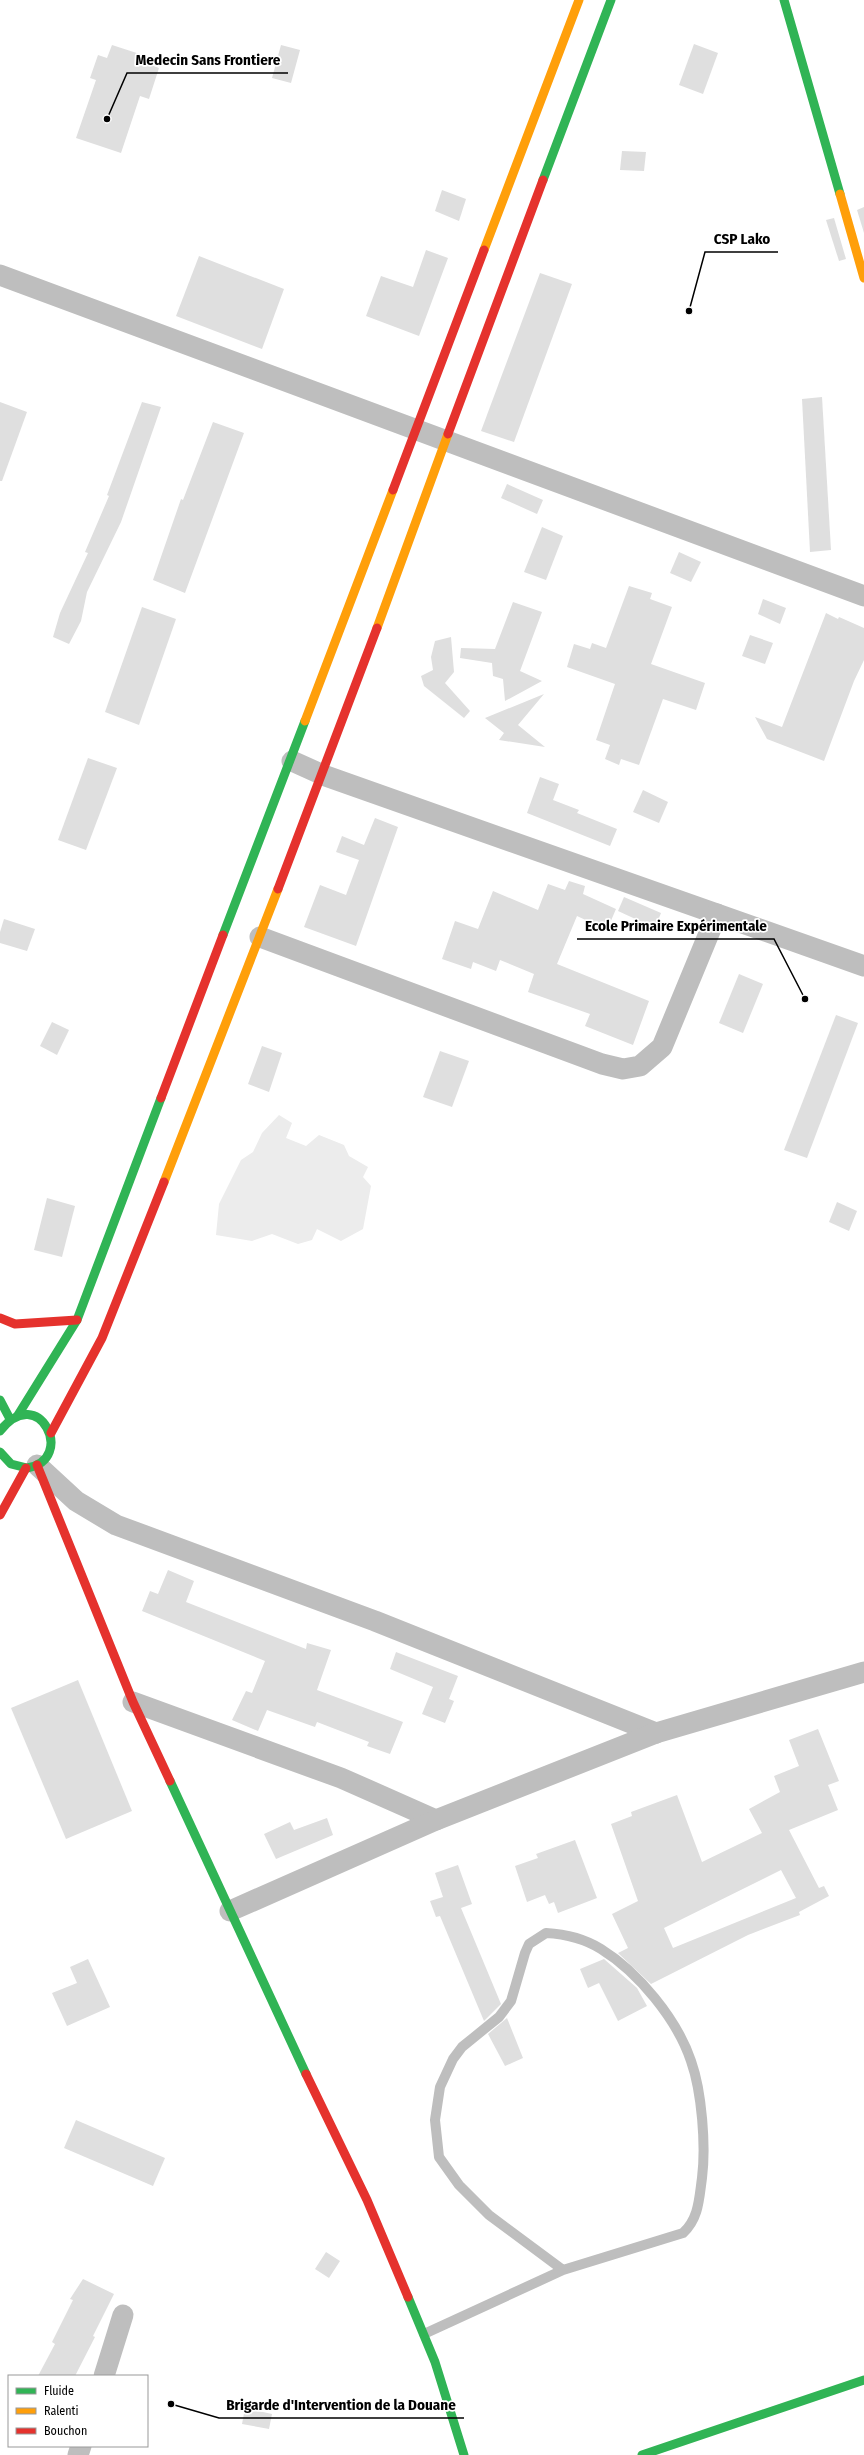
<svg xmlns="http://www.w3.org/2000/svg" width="864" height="2455" viewBox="0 0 864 2455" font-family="'Fira Sans Condensed',sans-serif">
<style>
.green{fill:#ececec}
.building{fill:#dfdfdf;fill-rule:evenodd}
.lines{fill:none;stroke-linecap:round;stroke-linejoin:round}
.lane{stroke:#bebebe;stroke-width:10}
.street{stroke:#bebebe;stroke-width:21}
.fast{stroke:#30b455;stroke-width:9}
.slow{stroke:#ff9f0a;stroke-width:9}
.jam{stroke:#e5322d;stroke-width:9}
.leader{fill:none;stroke:#000;stroke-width:1.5}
.callout-dot{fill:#000;stroke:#fff;stroke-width:1.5}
.callout-label{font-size:15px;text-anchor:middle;font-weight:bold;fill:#000;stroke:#fff;stroke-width:3.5;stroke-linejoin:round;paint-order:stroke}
</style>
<rect width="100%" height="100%" fill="#fff"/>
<!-- green -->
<path class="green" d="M 279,1115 L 292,1123 L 286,1138 L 306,1146 L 319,1135 L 344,1145 L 349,1156 L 368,1167 L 363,1177 L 371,1186 L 363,1229 L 341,1241 L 317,1229 L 312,1240 L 298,1244 L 272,1234 L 252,1241 L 216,1235 L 219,1204 L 241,1160 L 253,1152 L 262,1133 Z"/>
<!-- building -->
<g class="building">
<path d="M 694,44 L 718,53 L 703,94 L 679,85 Z"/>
<path d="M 112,45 L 146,56 L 143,62 L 159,68 L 149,99 L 140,96 L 121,153 L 76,138 L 96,80 L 90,78 L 98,55 L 107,58 Z"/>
<path d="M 281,45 L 300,50 L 291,83 L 272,78 Z"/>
<path d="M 622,151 L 646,152 L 644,171 L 620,170 Z"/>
<path d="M 442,190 L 466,199 L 459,221 L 435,211 Z"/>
<path d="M 864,207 L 864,233 L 857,210 Z"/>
<path d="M 834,218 L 846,259 L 839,261 L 826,220 Z"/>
<path d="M 426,250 L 448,258 L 419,336 L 366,316 L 381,276 L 413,287 Z"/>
<path d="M 199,256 L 284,289 L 262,349 L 176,316 Z"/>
<path d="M 540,273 L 572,284 L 514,442 L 481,431 Z"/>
<path d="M 822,397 L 831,550 L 810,552 L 802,399 Z"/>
<path d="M 0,402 L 27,412 L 2,481 L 0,481 Z"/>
<path d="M 142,402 L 161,407 L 121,522 L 87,592 L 81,621 L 69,644 L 53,637 L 60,613 L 88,553 L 85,552 L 109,496 L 107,495 Z"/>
<path d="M 213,422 L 244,433 L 185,593 L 153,580 L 181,499 L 183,500 Z"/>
<path d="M 507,484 L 543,500 L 537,514 L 501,498 Z"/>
<path d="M 542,527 L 563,536 L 546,580 L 524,572 Z"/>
<path d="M 679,552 L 701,562 L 691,582 L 670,573 Z"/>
<path d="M 629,586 L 652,593 L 650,599 L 672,607 L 651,664 L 705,683 L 696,710 L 663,699 L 639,765 L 621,759 L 619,765 L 605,759 L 610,745 L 596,740 L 615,684 L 567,667 L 574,644 L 590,649 L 592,643 L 606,648 Z"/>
<path d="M 763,599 L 786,608 L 780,624 L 758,614 Z"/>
<path d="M 513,602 L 542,612 L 520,671 L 542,681 L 505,701 L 503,679 L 493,676 L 492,663 L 460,658 L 461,648 L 495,649 Z"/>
<path d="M 142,607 L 176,619 L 139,725 L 105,712 Z"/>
<path d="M 826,613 L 838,619 L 839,617 L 864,628 L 864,660 L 854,681 L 824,761 L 767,739 L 755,717 L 782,727 Z"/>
<path d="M 750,635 L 773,643 L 765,664 L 742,656 Z"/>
<path d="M 451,637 L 454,672 L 445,683 L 470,711 L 464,718 L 424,686 L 421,676 L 433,670 L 431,657 L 435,641 Z"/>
<path d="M 544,694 L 518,725 L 545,747 L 499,740 L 504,733 L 485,718 Z"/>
<path d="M 88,758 L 117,768 L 86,850 L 58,840 Z"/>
<path d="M 540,777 L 559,784 L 553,800 L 579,810 L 577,813 L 617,829 L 610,846 L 527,813 Z"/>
<path d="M 643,790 L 668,802 L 659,823 L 633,812 Z"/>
<path d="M 375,818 L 398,827 L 356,946 L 304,927 L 320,885 L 346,895 L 359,860 L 336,852 L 342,836 L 364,845 Z"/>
<path d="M 569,881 L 585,886 L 583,894 L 616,909 L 607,930 L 577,916 L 557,964 L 649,1001 L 633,1045 L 585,1026 L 590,1014 L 528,992 L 534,974 L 500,960 L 496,971 L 473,962 L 471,969 L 442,959 L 455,921 L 478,929 L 493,891 L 538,910 L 548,884 L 565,890 Z"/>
<path d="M 624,897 L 661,913 L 655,928 L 618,911 Z"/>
<path d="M 4,919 L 35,929 L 27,951 L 0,943 L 0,932 Z"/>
<path d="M 739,974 L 763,984 L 743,1033 L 719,1023 Z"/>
<path d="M 836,1015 L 858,1023 L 807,1158 L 784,1150 Z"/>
<path d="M 52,1022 L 69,1030 L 57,1055 L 40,1046 Z"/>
<path d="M 262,1046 L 282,1053 L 269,1092 L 248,1084 Z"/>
<path d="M 440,1051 L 469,1061 L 452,1107 L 423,1097 Z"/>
<path d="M 47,1198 L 75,1206 L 62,1257 L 34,1250 Z"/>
<path d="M 837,1202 L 857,1211 L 849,1231 L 829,1222 Z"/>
<path d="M 168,1570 L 194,1581 L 186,1602 L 306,1649 L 307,1643 L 331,1650 L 317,1690 L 403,1722 L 390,1754 L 367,1746 L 369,1742 L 317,1722 L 315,1727 L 267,1710 L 258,1731 L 232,1720 L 246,1691 L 252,1693 L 265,1661 L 142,1611 L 150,1591 L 158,1594 Z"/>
<path d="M 396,1652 L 458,1676 L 449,1699 L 454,1701 L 445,1723 L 422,1714 L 433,1687 L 390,1669 Z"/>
<path d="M 78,1680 L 132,1811 L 66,1839 L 11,1708 Z"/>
<path d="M 818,1729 L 839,1781 L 828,1785 L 838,1810 L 789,1830 L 819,1888 L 824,1886 L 829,1896 L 799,1912 L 800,1915 L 748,1935 L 651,1984 L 618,1953 L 628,1948 L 612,1914 L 638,1901 L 611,1824 L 632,1816 L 631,1812 L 677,1795 L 702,1862 L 762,1833 L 749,1809 L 780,1792 L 774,1776 L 799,1766 L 789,1740 ZM 781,1870 L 796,1898 L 673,1948 L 664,1928 Z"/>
<path d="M 327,1818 L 333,1835 L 276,1859 L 264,1834 L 290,1822 L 294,1830 Z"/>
<path d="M 575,1840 L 597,1898 L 558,1913 L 554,1902 L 549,1904 L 545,1895 L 527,1902 L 515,1866 L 538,1858 L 536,1854 Z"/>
<path d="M 458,1865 L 472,1904 L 461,1908 L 501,2004 L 484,2021 L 440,1916 L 436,1917 L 430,1901 L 443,1897 L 435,1873 Z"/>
<path d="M 88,1959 L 110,2007 L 67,2026 L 52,1993 L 77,1983 L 70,1967 Z"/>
<path d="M 604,1959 L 637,1988 L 647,2006 L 618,2021 L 599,1983 L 588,1988 L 580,1969 Z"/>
<path d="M 507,2018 L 523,2058 L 505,2066 L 488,2034 Z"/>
<path d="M 76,2120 L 165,2158 L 153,2186 L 64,2148 Z"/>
<path d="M 326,2252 L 340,2261 L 329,2278 L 315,2269 Z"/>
<path d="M 83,2279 L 114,2294 L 93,2336 L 95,2337 L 75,2376 L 38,2376 L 55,2344 L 52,2342 L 73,2300 L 70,2299 Z"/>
<path d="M 245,2408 L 272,2414 L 269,2429 L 242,2424 Z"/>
</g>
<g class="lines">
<!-- lane -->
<path class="lane" d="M 424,2334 L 563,2270 L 683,2233 C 699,2218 699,2199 702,2178 C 706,2146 702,2092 691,2061 C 677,2019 638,1972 601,1949 C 585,1939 564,1934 546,1933 L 529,1944 L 525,1953 L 511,2001 L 499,2017 L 462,2047 L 453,2059 L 440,2087 L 435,2120 L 439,2157 L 459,2185 L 489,2215 L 563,2270"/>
<!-- street -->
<g class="street">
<path d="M 0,275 L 864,596"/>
<path d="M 292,761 L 323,775 L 864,966"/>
<path d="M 260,937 L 602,1064 L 623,1069 L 640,1066 L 662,1047 L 717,914"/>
<path d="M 37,1465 L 76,1501 L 116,1525 L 375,1621 L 656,1733"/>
<path d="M 133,1702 L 341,1778 L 436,1820"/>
<path d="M 230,1911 L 436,1820 L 656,1733 L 864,1672"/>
<path d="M 104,2376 L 123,2315"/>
<path d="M 78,2455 L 81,2446"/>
</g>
<!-- fast -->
<g class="fast">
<path d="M 784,0 L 840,194"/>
<path d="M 543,180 L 611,0"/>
<path d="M 223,935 L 305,721"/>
<path d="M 0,1400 L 10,1419"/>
<path d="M 18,1415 L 77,1320 L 161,1098"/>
<path d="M 0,1431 C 39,1381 77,1460 27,1468 L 11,1464 L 0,1452"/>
<path d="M 170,1781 L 306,2074"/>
<path d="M 408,2297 L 435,2362 L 464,2455"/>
<path d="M 642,2455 L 864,2380"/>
</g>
<!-- slow -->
<g class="slow">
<path d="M 840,194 L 864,278"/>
<path d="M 484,250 L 579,0"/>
<path d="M 377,628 L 448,434"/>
<path d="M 305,721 L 393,490"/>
<path d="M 164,1182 L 278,889"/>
</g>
<!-- jam -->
<g class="jam">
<path d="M 448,434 L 543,180"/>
<path d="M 393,490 L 484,250"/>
<path d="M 278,889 L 377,628"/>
<path d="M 161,1098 L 223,935"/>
<path d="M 0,1318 L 15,1324 L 77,1320"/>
<path d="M 51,1433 L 102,1338 L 164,1182"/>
<path d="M 37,1465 L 133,1702 L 170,1781"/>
<path d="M 0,1515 L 26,1468"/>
<path d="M 306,2074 L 367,2200 L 408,2297"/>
</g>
</g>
<!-- callouts -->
<path class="leader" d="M107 119L127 73H288M689 311L705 252H778M805 999L774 939H577M171 2404L219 2418H464"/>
<g class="callout-dot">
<circle cx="107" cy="119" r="4"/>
<circle cx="689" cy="311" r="4"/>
<circle cx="805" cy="999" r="4"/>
<circle cx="171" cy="2404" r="4"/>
</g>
<g class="callout-label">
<text x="208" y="65">Medecin Sans Frontiere</text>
<text x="742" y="244">CSP Lako</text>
<text x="676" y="931">Ecole Primaire Expérimentale</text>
<text x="341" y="2410">Brigarde d'Intervention de la Douane</text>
</g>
<!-- legend -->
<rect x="8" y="2375" width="140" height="72" fill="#ffffff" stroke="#999999"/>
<rect x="16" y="2388" width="20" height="6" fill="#30b455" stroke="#999999"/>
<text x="44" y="2395" font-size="12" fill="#000000">Fluide</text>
<rect x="16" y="2408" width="20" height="6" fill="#ff9f0a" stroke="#999999"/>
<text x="44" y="2415" font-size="12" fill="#000000">Ralenti</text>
<rect x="16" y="2428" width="20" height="6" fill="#e5322d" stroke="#999999"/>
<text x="44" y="2435" font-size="12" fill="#000000">Bouchon</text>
</svg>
